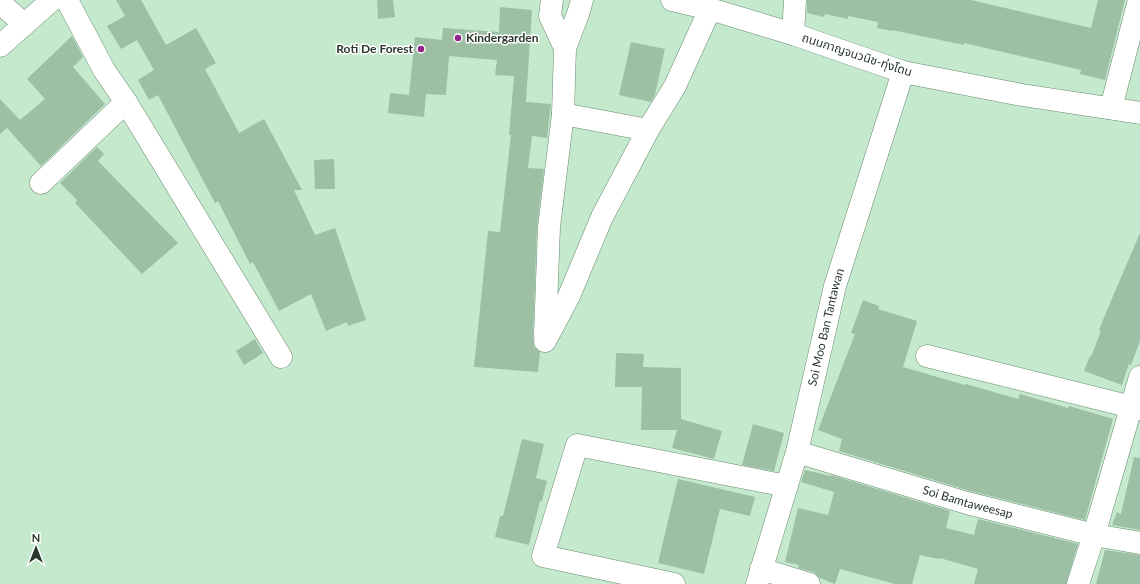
<svg xmlns="http://www.w3.org/2000/svg" width="1140" height="584" viewBox="0 0 1140 584" font-family="Lato,'Noto Sans Thai',sans-serif">
<style>
.building{fill:#9dbfa4}
.lines{fill:none;stroke-linecap:round;stroke-linejoin:round}
.minor-casing{stroke:#698a70;stroke-width:23}
.minor{stroke:#fff;stroke-width:22}
.poi-dot{fill:#91278b;stroke:#fff;stroke-width:1.5}
.labels{text-anchor:middle;stroke-width:3;stroke-linejoin:round;paint-order:stroke}
.poi-label{font-size:12px;font-weight:bold;fill:#29372c;stroke:#fff;text-anchor:start}
.street-label{font-size:12px;fill:#29372c;stroke:#fff}
</style>
<rect width="100%" height="100%" fill="#c5e9cc"/>
<!-- building -->
<g class="building">
<path d="M 116,0 L 141,0 L 166,45 L 196,28 L 216,63 L 205,69 L 239,133 L 264,119 L 302,190 L 294,190 L 315,235 L 335,228 L 366,320 L 348,326 L 347,322 L 326,331 L 311,294 L 279,311 L 253,262 L 250,264 L 218,201 L 215,203 L 158,95 L 149,100 L 138,80 L 154,70 L 137,40 L 121,49 L 107,26 L 125,16 Z"/>
<path d="M 377,0 L 393,0 L 395,17 L 378,19 Z"/>
<path d="M 807,0 L 971,0 L 1091,28 L 1098,0 L 1125,0 L 1105,80 L 1080,74 L 1081,70 L 964,43 L 964,45 L 892,30 L 892,31 L 877,28 L 878,22 L 848,16 L 848,19 L 825,14 L 824,17 L 807,13 Z"/>
<path d="M 500,7 L 532,10 L 526,102 L 551,104 L 547,138 L 532,136 L 528,168 L 544,169 L 537,226 L 533,335 L 534,347 L 540,352 L 538,372 L 474,367 L 488,231 L 500,232 L 511,135 L 509,135 L 514,76 L 495,75 L 497,60 L 449,56 L 446,95 L 426,94 L 424,117 L 388,113 L 390,93 L 409,95 L 415,37 L 442,40 L 443,28 L 499,32 Z"/>
<path d="M 72,36 L 83,57 L 73,67 L 105,104 L 41,166 L 7,128 L 0,134 L 0,99 L 20,120 L 45,99 L 27,79 Z"/>
<path d="M 631,42 L 665,49 L 655,95 L 651,102 L 619,95 Z"/>
<path d="M 97,147 L 104,154 L 98,161 L 178,243 L 142,274 L 75,203 L 77,200 L 60,183 Z"/>
<path d="M 334,159 L 335,189 L 315,189 L 314,160 Z"/>
<path d="M 1140,233 L 1140,341 L 1131,365 L 1129,364 L 1122,385 L 1084,371 L 1090,356 L 1091,357 L 1101,331 L 1099,330 L 1105,315 Z"/>
<path d="M 863,300 L 879,306 L 878,309 L 917,321 L 903,367 L 965,385 L 966,384 L 1018,399 L 1020,394 L 1068,408 L 1069,406 L 1113,419 L 1085,520 L 970,491 L 839,451 L 842,439 L 818,430 L 855,334 L 851,333 Z"/>
<path d="M 255,339 L 263,353 L 244,365 L 236,351 Z"/>
<path d="M 616,353 L 644,354 L 643,367 L 681,368 L 681,419 L 722,431 L 714,459 L 672,448 L 677,430 L 641,430 L 642,387 L 615,387 Z"/>
<path d="M 753,424 L 784,433 L 774,471 L 742,465 Z"/>
<path d="M 522,439 L 544,444 L 536,478 L 547,481 L 542,501 L 540,501 L 529,545 L 495,537 L 500,516 L 503,516 Z"/>
<path d="M 1134,457 L 1140,458 L 1140,530 L 1112,525 L 1117,512 L 1121,514 Z"/>
<path d="M 805,470 L 831,476 L 831,475 L 950,511 L 946,528 L 974,535 L 978,519 L 1078,544 L 1066,584 L 974,584 L 978,569 L 940,558 L 939,559 L 920,555 L 912,584 L 895,584 L 840,569 L 835,584 L 820,578 L 813,572 L 798,568 L 799,565 L 785,562 L 798,508 L 828,515 L 834,492 L 801,482 Z"/>
<path d="M 678,479 L 755,497 L 750,516 L 720,509 L 704,574 L 658,563 Z"/>
<path d="M 1105,550 L 1140,555 L 1140,584 L 1096,584 Z"/>
</g>
<g class="lines">
<defs>
<g id="minor">
<path d="M 67,0 L 104,70 L 126,102 L 281,357"/>
<path d="M 552,0 L 550,16 L 565,48"/>
<path d="M 582,0 L 578,14 L 565,48 L 563,114 L 648,130"/>
<path d="M 672,0 L 710,9 L 793,34 L 903,72 L 1022,95 L 1140,113"/>
<path d="M 0,3 L 24,24"/>
<path d="M 793,34 L 795,0"/>
<path d="M 0,46 L 52,0"/>
<path d="M 1111,108 L 1139,0"/>
<path d="M 41,183 L 126,102"/>
<path d="M 545,335 L 549,227 L 563,114"/>
<path d="M 545,341 L 569,296 L 602,217 L 648,130 L 675,86 L 710,9"/>
<path d="M 927,356 L 1140,409"/>
<path id="s1" d="M 797,452 L 967,503 L 1094,535 L 1140,543"/>
<path d="M 761,569 L 809,584"/>
<path d="M 674,584 L 543,556 L 577,445 L 787,486"/>
<path id="s2" d="M 757,584 L 797,452 L 835,286 L 903,72"/>
<path d="M 1078,584 L 1094,535 L 1140,377"/>
</g>
</defs>
<!-- minor casing -->
<use href="#minor" class="minor-casing"/>
<!-- minor -->
<use href="#minor" class="minor"/>
</g>
<!-- markers -->
<g class="poi-dot">
<circle cx="458" cy="38" r="4"/>
<circle cx="421" cy="49" r="4"/>
</g>
<g class="labels">
<!-- poi labels -->
<g class="poi-label">
<text x="466" y="42">Kindergarden</text>
<text x="413" y="53" text-anchor="end">Roti De Forest</text>
</g>
<!-- street labels -->
<g class="street-label">
<text transform="translate(857 55) rotate(18)" y="4">ถนนกาญจนวนิช-ทุ่งโดน</text>
<text dy="4" stroke="none"><textPath href="#s2" startOffset="266">Soi Moo Ban Tantawan</textPath></text>
<text dy="4" stroke="none"><textPath href="#s1" startOffset="178">Soi Bamtaweesap</textPath></text>
</g>
</g>
<!-- north arrow -->
<g transform="translate(36 548)" stroke="#ffffff" stroke-width="3" paint-order="stroke">
<path d="M0-3L7 15L0 10L-7 15Z" fill="#29372c"/>
<text y="-6" font-size="11" font-weight="bold" text-anchor="middle" fill="#29372c">N</text>
</g>
</svg>
